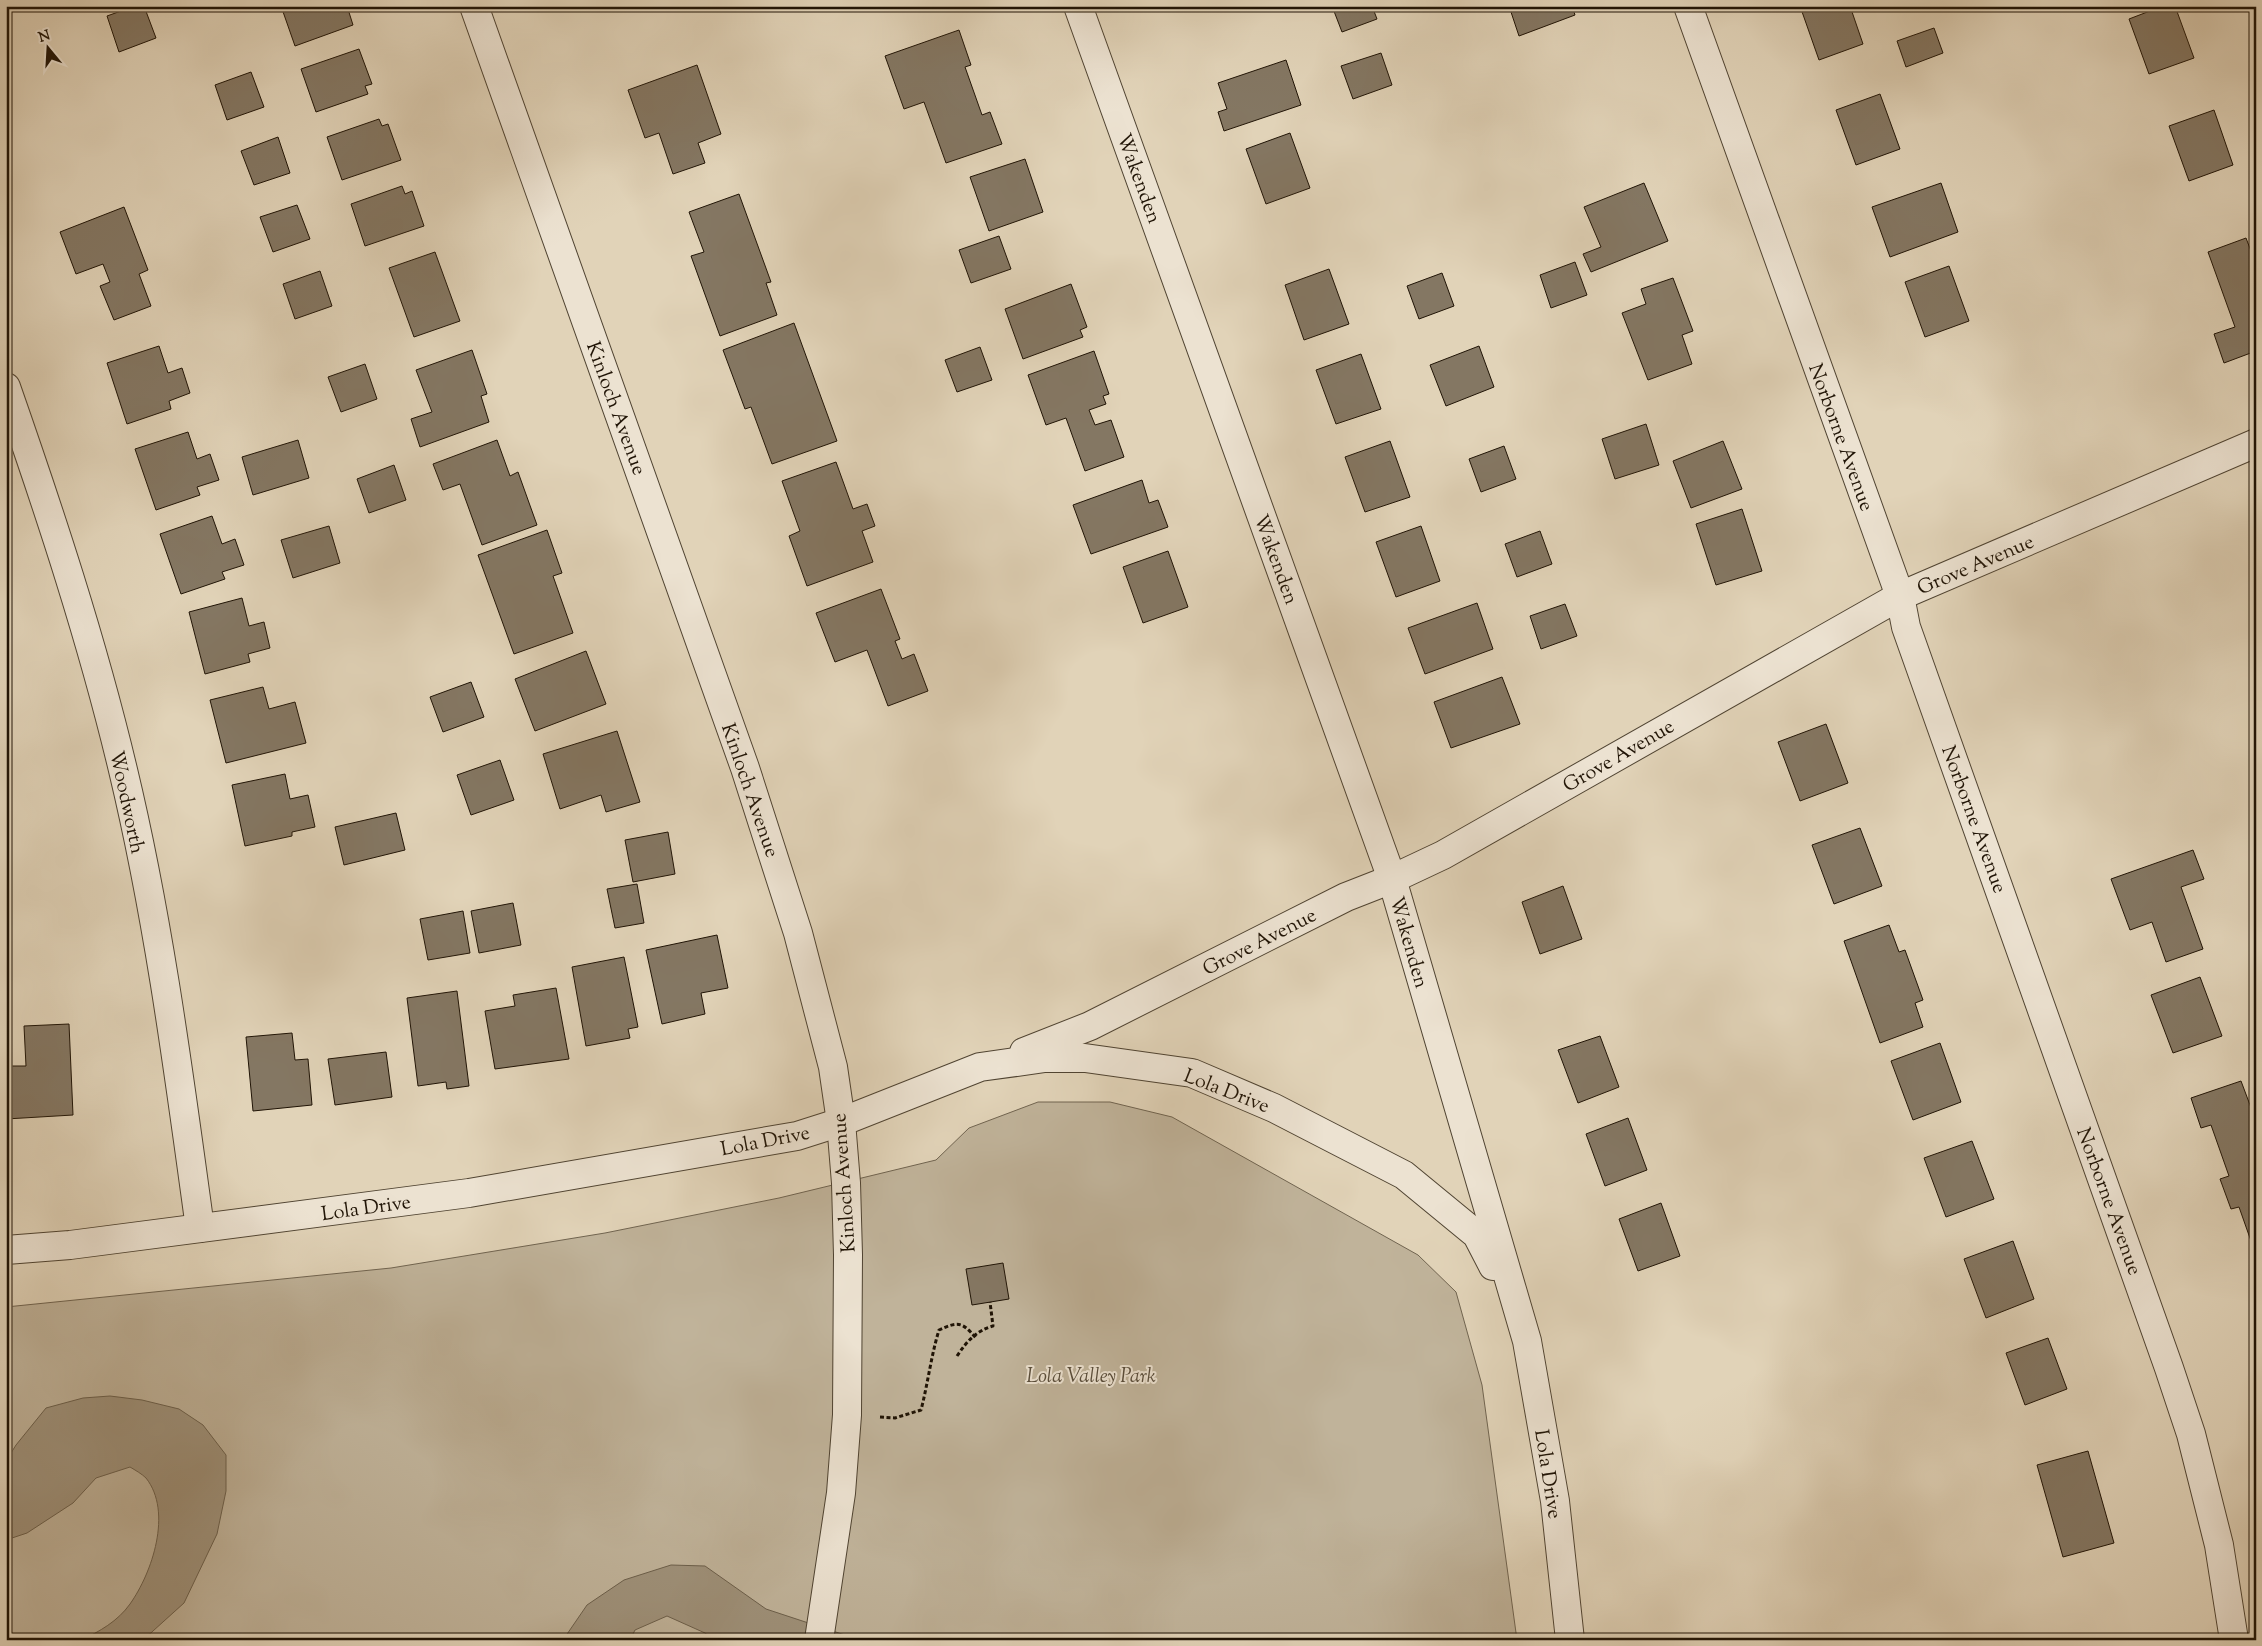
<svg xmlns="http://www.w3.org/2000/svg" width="2262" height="1646" font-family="'Sorts Mill Goudy',serif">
  <rect width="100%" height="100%" fill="#e1d3b8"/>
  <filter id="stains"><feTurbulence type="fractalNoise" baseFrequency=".004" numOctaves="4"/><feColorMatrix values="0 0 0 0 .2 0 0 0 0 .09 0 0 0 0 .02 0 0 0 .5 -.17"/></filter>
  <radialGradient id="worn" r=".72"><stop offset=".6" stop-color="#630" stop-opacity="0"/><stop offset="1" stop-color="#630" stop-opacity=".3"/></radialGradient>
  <polygon fill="#c0b39a" stroke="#706450" points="1038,1102 1110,1102 1172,1117 1418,1255 1456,1292 1482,1385 1517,1640 6,1640 6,1307 391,1268 605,1233 779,1198 936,1160 969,1128"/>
  <g fill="#9f927b" stroke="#6c604c">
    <path d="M110,1396L142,1400L179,1409L203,1425L226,1455V1491L217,1534L184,1603L143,1640H81C99,1632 118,1621 130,1604C152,1573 173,1512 146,1478C142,1474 135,1470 130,1467L96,1478L73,1503L27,1533L6,1540V1461L16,1445L46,1408L83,1398Z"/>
    <polygon points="671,1565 705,1566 766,1609 860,1640 714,1640 705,1633 667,1616 635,1630 630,1640 563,1640 587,1605 624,1580"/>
  </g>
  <g fill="#847763" stroke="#201406">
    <polygon points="135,6 144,6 156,38 119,52 107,16"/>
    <polygon points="281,6 347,6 353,25 295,46"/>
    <polygon points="1332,6 1372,6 1377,19 1342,32"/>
    <polygon points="1509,6 1572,6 1575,15 1519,36"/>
    <polygon points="1800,6 1850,6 1863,44 1819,60"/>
    <polygon points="2163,6 2175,6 2194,58 2149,74 2129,19"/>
    <polygon points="1934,28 1943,53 1906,67 1897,41"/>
    <polygon points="959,30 971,65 965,67 982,115 990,112 1002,144 946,163 924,102 904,109 885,56"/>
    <polygon points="359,49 372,84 365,86 368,94 316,112 301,69"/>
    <polygon points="1381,53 1392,85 1353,99 1341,66"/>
    <polygon points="1286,60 1301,105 1224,131 1218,112 1227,109 1218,83"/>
    <polygon points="697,65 721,134 698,143 705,163 673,174 659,133 645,138 628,90"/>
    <polygon points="251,72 264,107 227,120 215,85"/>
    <polygon points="1880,94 1900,149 1856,165 1836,110"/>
    <polygon points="2214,110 2233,165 2189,181 2169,126"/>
    <polygon points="379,119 382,126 388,124 401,160 342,180 327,137"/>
    <polygon points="1290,133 1310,188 1266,204 1246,149"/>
    <polygon points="278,137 290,173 254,185 241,151"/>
    <polygon points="1025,159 1043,212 989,231 970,177"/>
    <polygon points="1644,183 1668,241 1591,272 1583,254 1601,247 1584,207"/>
    <polygon points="1941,183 1958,232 1890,257 1872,207"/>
    <polygon points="402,186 405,194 412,191 424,226 365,246 351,204"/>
    <polygon points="739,194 771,282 766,283 777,315 720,336 691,256 704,252 689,212"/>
    <polygon points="297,205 310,239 273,252 260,217"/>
    <polygon points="124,207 148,270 139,274 151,306 114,320 100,286 110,282 103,264 76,274 60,232"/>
    <polygon points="999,236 1011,269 971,283 959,250"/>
    <polygon points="2246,238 2256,264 2256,351 2224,363 2214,334 2235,327 2208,252"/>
    <polygon points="435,252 460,321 414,337 389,268"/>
    <polygon points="1575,262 1587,295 1551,308 1540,275"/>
    <polygon points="1949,266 1969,321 1925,337 1905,282"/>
    <polygon points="1329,269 1349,324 1304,340 1285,285"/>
    <polygon points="320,271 332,306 295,319 283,284"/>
    <polygon points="1442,273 1454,306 1419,319 1407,286"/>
    <polygon points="1673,278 1693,331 1682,335 1692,364 1648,380 1622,313 1646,304 1641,289"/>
    <polygon points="1071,284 1087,327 1080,330 1083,337 1023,359 1005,309"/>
    <polygon points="794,323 837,441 772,464 751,407 745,409 723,350"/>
    <polygon points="159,346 168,373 182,368 190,393 169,401 171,409 127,424 107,363"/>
    <polygon points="1479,346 1494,387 1446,406 1430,365"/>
    <polygon points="980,347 992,380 957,392 945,360"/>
    <polygon points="472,350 487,394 481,396 489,422 420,447 411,419 432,412 416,370"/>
    <polygon points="1094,351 1109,394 1103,396 1106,404 1089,410 1095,425 1111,420 1124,457 1085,471 1066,418 1046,425 1028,375"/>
    <polygon points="1361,354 1381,409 1336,424 1316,370"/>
    <polygon points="365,364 377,399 341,412 328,377"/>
    <polygon points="1646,424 1659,465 1615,479 1602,439"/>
    <polygon points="188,432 197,459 210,454 219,480 197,487 200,495 156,510 135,449"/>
    <polygon points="298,440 309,478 253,495 242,457"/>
    <polygon points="497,440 510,476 518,472 537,525 482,545 460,484 443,490 433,464"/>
    <polygon points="1390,441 1410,497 1365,512 1345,457"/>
    <polygon points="1723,441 1742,489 1691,508 1673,461"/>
    <polygon points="1504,446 1516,479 1481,492 1469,459"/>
    <polygon points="836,462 853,509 867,504 875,526 862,531 873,562 807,586 789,536 800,531 782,481"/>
    <polygon points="394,465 406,500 369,513 357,479"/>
    <polygon points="1142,480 1149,503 1158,500 1168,527 1091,554 1073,505"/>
    <polygon points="1742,509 1762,571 1716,585 1696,524"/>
    <polygon points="212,516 222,544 235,539 244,565 222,572 225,579 181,594 160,534"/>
    <polygon points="329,526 340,563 293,578 281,540"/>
    <polygon points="1421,526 1440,581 1396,597 1376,542"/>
    <polygon points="547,530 562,573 553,576 573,633 514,654 478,555"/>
    <polygon points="1540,531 1552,564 1517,577 1505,544"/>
    <polygon points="1168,551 1188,607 1143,623 1123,567"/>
    <polygon points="881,589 900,639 895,641 902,659 914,654 928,691 888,706 867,650 835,662 816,613"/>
    <polygon points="242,598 249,626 264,622 270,648 248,654 250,662 205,674 189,612"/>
    <polygon points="1477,603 1493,649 1425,674 1408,628"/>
    <polygon points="1565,604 1577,636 1541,649 1530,616"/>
    <polygon points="586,651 606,704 535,731 515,679"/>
    <polygon points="1502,677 1520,724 1451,748 1434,702"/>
    <polygon points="471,682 484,717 443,732 430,697"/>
    <polygon points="263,687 269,709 295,702 306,743 226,763 210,700"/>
    <polygon points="1826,724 1848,783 1800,801 1778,742"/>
    <polygon points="617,731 640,802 606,812 601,795 560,809 543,754"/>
    <polygon points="500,760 514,800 471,815 457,775"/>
    <polygon points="285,774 290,799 308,795 315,827 292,832 292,836 245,846 232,785"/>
    <polygon points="396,813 405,850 344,865 335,827"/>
    <polygon points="1860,828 1882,886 1834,904 1812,845"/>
    <polygon points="668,832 675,874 633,882 625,840"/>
    <polygon points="2193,850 2204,879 2181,887 2203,949 2166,962 2152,922 2130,930 2111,879"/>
    <polygon points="637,884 644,923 615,928 607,889"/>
    <polygon points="1563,886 1582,939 1540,954 1522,902"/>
    <polygon points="513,903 521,945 479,953 471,911"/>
    <polygon points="463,911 470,953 428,960 420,919"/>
    <polygon points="1889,925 1899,952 1905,950 1923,1000 1915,1003 1923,1027 1880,1043 1844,941"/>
    <polygon points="717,935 728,988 701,993 705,1014 662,1024 646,950"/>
    <polygon points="624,957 638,1027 628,1029 630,1038 586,1046 572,967"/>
    <polygon points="2200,977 2222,1036 2173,1053 2151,995"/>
    <polygon points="556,988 569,1059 495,1069 485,1011 515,1006 513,995"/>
    <polygon points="457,991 469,1086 447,1089 446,1082 418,1086 407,998"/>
    <polygon points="69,1024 73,1115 6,1119 6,1066 26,1066 24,1026"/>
    <polygon points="292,1033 295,1060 308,1059 312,1105 253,1111 246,1037"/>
    <polygon points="1600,1036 1619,1087 1578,1103 1558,1050"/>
    <polygon points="1940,1043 1961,1102 1913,1120 1891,1061"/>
    <polygon points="386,1052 392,1097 335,1105 328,1059"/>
    <polygon points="2241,1081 2256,1121 2256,1239 2251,1241 2239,1207 2231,1209 2220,1179 2229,1176 2211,1125 2201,1128 2191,1098"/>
    <polygon points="1628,1118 1647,1170 1605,1186 1586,1134"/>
    <polygon points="1972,1141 1994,1199 1946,1217 1924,1158"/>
    <polygon points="1661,1203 1680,1256 1638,1271 1619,1219"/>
    <polygon points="2013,1241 2034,1299 1986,1318 1964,1259"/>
    <polygon points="1003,1263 1009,1299 972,1305 966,1269"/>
    <polygon points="2048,1338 2067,1389 2025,1405 2006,1353"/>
    <polygon points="2088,1451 2114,1543 2063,1557 2037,1465"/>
  </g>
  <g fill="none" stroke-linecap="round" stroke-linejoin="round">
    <g stroke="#504432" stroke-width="30">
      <g id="street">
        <polyline points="474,6 745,768 798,933 833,1067 841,1122 846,1183 848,1255 847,1415 841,1493 819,1640"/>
        <polyline points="1078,6 1392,879 1527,1341 1555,1501 1570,1640"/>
        <polyline points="1688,6 1900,596 1906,627 2169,1368 2191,1434 2219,1545 2234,1640"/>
        <path d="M6,387C50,513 92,640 123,770C159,920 179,1075 200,1228"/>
        <polyline points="1024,1052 1090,1026 1346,897 1392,879 1443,855 1900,596 2256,443"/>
        <polyline points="6,1250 70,1245 469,1193 797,1136 841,1122 980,1067 1045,1058 1085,1058 1192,1073 1274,1108 1404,1175 1477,1235 1493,1266"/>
      </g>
    </g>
    <g stroke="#201406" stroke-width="3" stroke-dasharray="4 2.5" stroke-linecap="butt">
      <path d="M957,1356C967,1341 976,1331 993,1326L990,1302"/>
      <path d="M880,1417L895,1418L921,1410C928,1383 931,1356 939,1330C959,1321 962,1322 976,1338"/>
    </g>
    <use href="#street" stroke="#ece2d1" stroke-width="28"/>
  </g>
  <g text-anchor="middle" stroke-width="4" stroke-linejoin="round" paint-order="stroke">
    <g font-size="20" fill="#201406" stroke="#ece2d1">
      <text transform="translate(1140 178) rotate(70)" y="7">Wakenden</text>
      <text transform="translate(617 408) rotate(70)" y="7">Kinloch Avenue</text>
      <text transform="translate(1842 437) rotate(70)" y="7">Norborne Avenue</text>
      <text transform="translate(1277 559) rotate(70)" y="7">Wakenden</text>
      <text transform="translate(1975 564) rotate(-23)" y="7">Grove Avenue</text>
      <text transform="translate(1618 755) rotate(-30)" y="7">Grove Avenue</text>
      <text transform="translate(751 790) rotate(71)" y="7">Kinloch Avenue</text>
      <text transform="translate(128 802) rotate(78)" y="7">Woodworth</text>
      <text transform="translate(1975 819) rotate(70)" y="7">Norborne Avenue</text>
      <text transform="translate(1259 941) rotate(-27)" y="7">Grove Avenue</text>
      <text transform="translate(1410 942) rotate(74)" y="7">Wakenden</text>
      <text transform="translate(1227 1090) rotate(21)" y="7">Lola Drive</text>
      <text transform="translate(765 1140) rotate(-11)" y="7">Lola Drive</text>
      <text transform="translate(843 1183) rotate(-94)" y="7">Kinloch Avenue</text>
      <text transform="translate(2110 1201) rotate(70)" y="7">Norborne Avenue</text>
      <text transform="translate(366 1207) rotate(-8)" y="7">Lola Drive</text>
      <text transform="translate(1549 1474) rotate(81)" y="7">Lola Drive</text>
    </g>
    <g font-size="20" font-style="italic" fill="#584c3a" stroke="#ece2d1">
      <text x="1091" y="1382">Lola Valley Park</text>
    </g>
  </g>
  <rect width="2262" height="1646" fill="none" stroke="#e1d3b8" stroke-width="25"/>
  <rect x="8" y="8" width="2247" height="1631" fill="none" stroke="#201406" stroke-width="2.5"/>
  <rect x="12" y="12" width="2237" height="1621" fill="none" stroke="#201406"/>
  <g transform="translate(48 48) rotate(342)" stroke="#ece2d1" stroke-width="4" paint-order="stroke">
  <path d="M0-4L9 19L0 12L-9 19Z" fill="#201406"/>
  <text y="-8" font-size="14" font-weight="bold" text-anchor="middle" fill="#201406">N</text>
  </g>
  <rect width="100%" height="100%" filter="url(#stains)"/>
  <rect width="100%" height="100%" fill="url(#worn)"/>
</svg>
